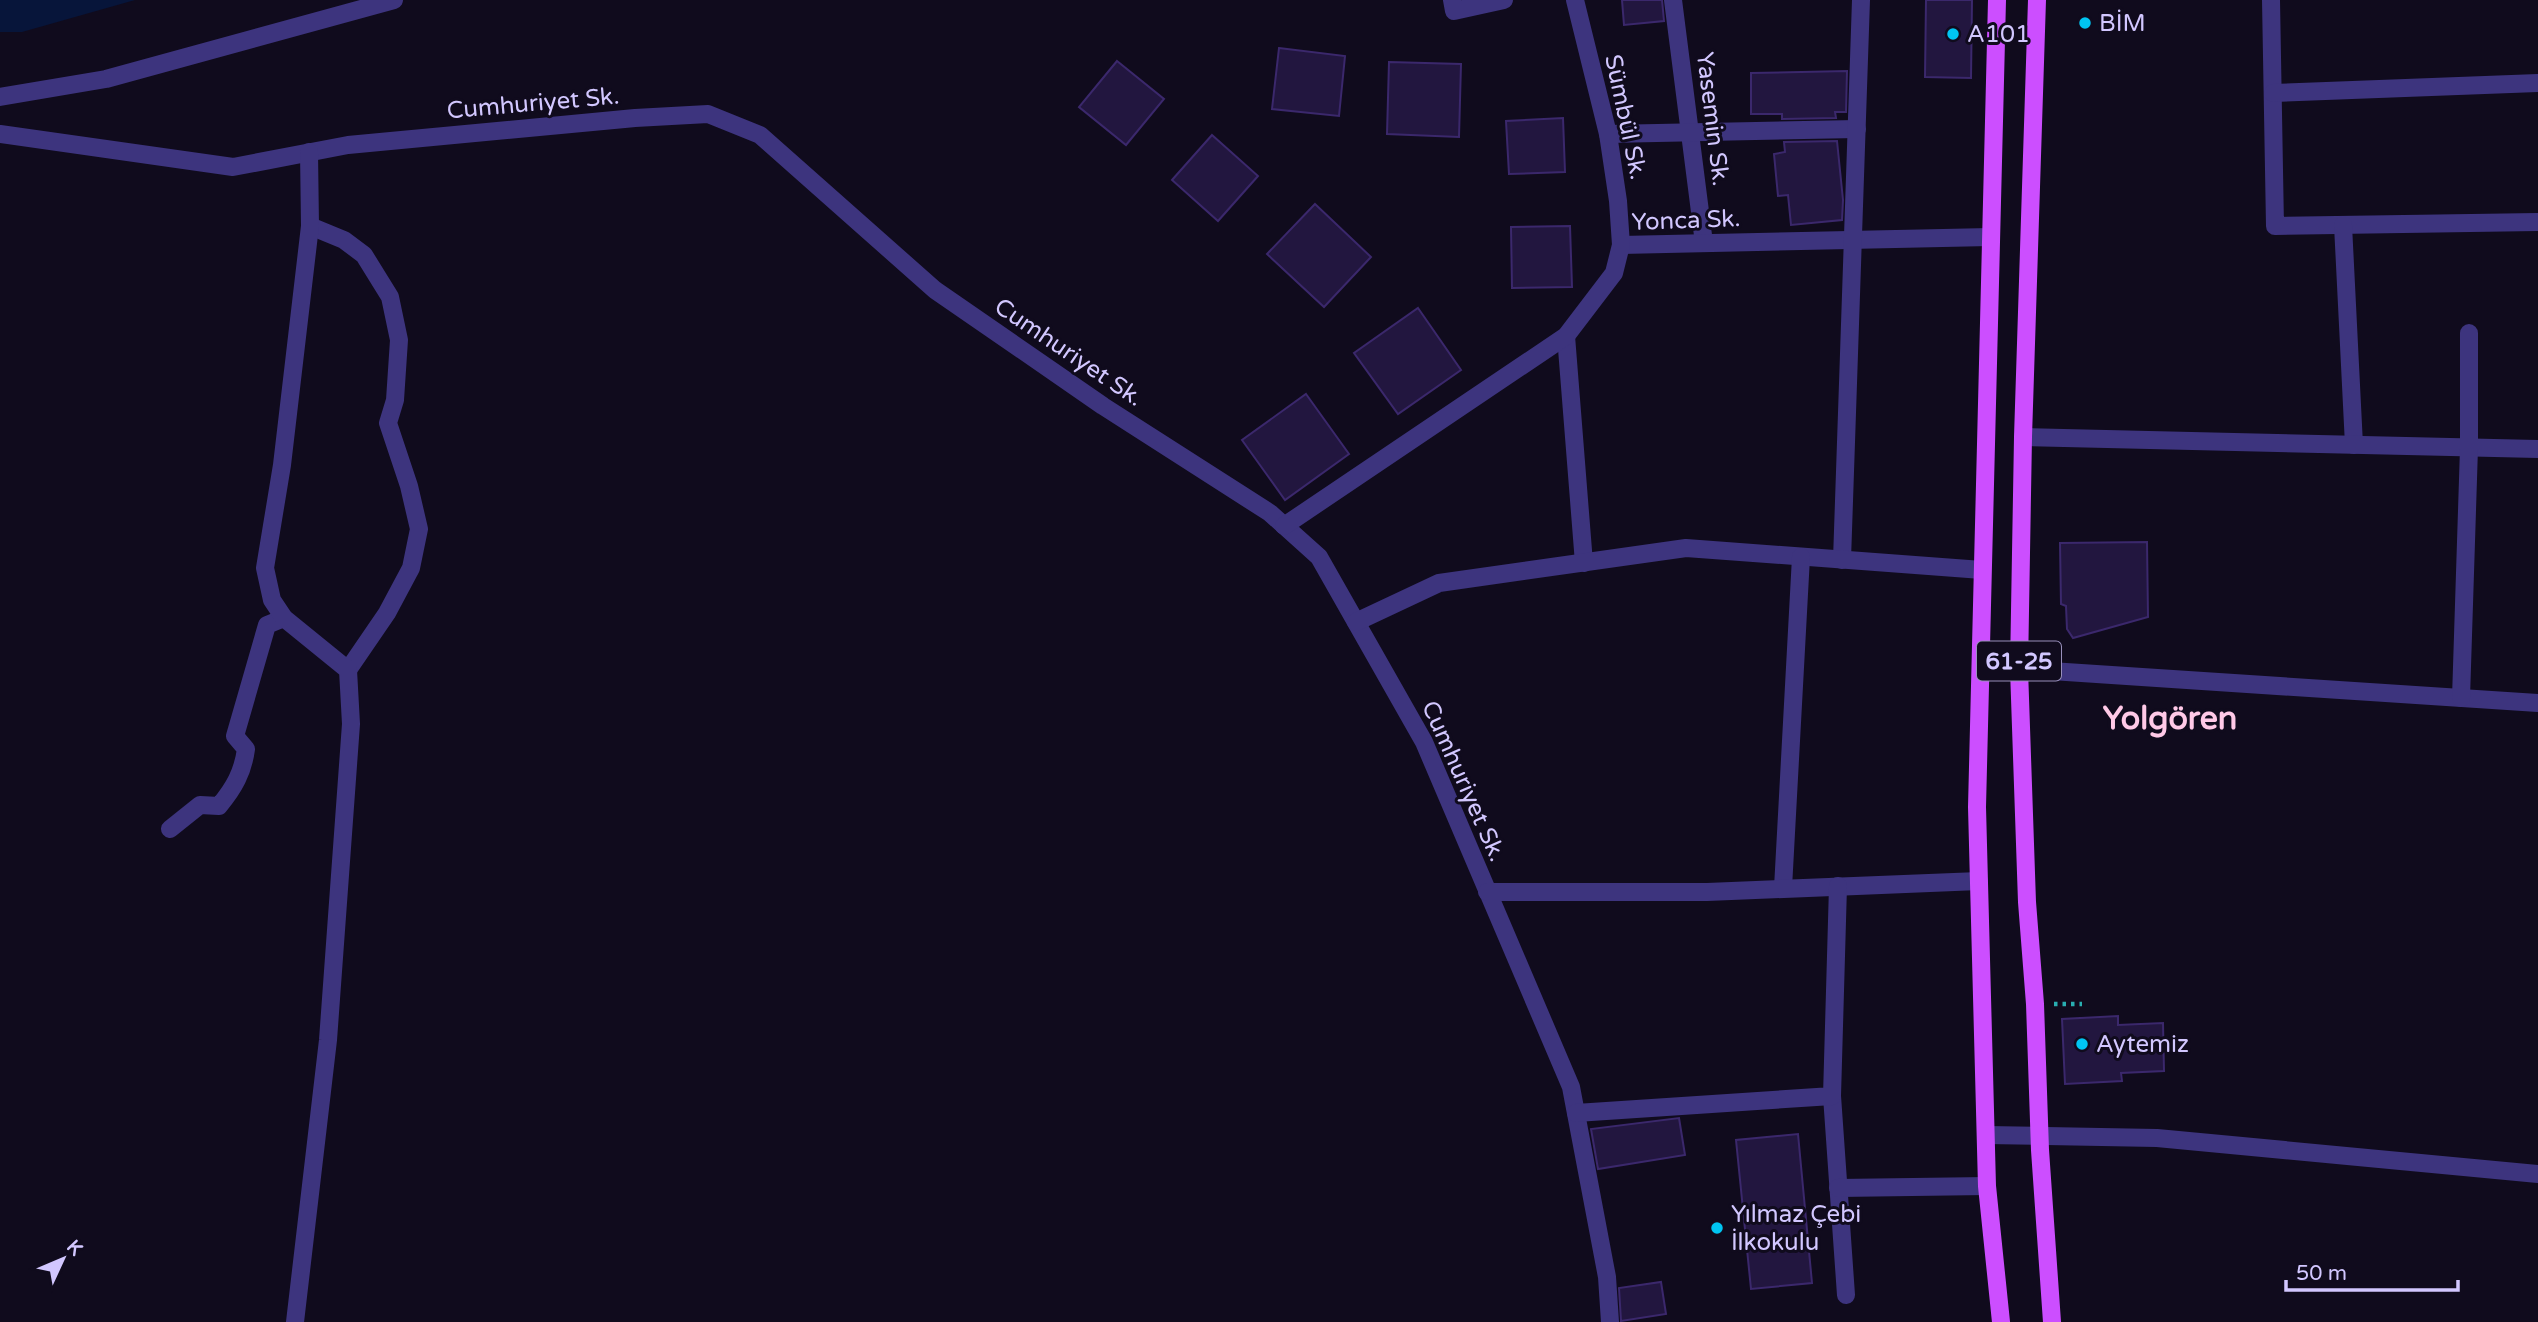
<svg xmlns="http://www.w3.org/2000/svg" width="2538" height="1322" font-family="'Varela Round',sans-serif">
  <rect width="100%" height="100%" fill="#100b1d"/>
  <polygon fill="#07153a" points="0,0 135,0 22,32 0,32"/>
  <g fill="#22163f" stroke="#3b286c" stroke-width="2">
    <polygon points="1622,0 1662,0 1664,21 1624,25"/>
    <polygon points="1926,0 1972,0 1971,78 1925,77"/>
    <polygon points="1279,48 1345,56 1339,116 1272,109"/>
    <polygon points="1117,61 1164,99 1126,145 1079,107"/>
    <polygon points="1389,62 1461,64 1459,137 1387,134"/>
    <polygon points="1847,71 1846,112 1835,112 1836,118 1782,119 1782,114 1751,114 1751,73"/>
    <polygon points="1563,118 1565,172 1509,174 1506,121"/>
    <polygon points="1212,135 1258,176 1218,221 1172,180"/>
    <polygon points="1837,141 1843,200 1842,220 1791,225 1788,195 1778,196 1774,154 1785,152 1784,142"/>
    <polygon points="1315,204 1371,257 1324,307 1267,254"/>
    <polygon points="1570,226 1572,287 1512,288 1511,227"/>
    <polygon points="1418,308 1461,370 1398,414 1354,353"/>
    <polygon points="1306,394 1349,454 1285,500 1242,440"/>
    <polygon points="2147,542 2148,617 2073,638 2067,629 2066,606 2061,604 2060,543"/>
    <polygon points="2118,1016 2118,1025 2163,1023 2164,1071 2121,1073 2122,1081 2065,1084 2062,1019"/>
    <polygon points="1679,1118 1685,1155 1598,1169 1591,1129"/>
    <polygon points="1798,1134 1812,1283 1751,1289 1736,1140"/>
    <polygon points="1661,1282 1666,1314 1621,1321 1619,1288"/>
  </g>
  <g fill="none" stroke-linecap="round" stroke-linejoin="round">
    <polyline stroke="#29aeb1" stroke-width="4.5" stroke-dasharray="3.5 5" stroke-linecap="butt" points="2054,1004 2082,1004"/>
    <g stroke="#3d347e" stroke-width="18">
      <polyline points="1452,0 1454,11 1504,0"/>
      <polyline points="1673,0 1704,243"/>
      <polyline points="2271,0 2275,226 2538,222"/>
      <polyline points="2273,93 2538,83"/>
      <polyline points="0,97 106,79 394,0"/>
      <polyline points="0,134 233,167 348,145 635,118 708,114 760,135 935,290 1103,406 1270,513 1319,557 1424,742 1571,1087 1607,1277 1610,1322"/>
      <polyline points="1608,134 1857,129"/>
      <polyline points="2343,225 2354,445"/>
      <polyline points="310,226 344,240 364,255 390,297 399,340 395,400 388,423 409,486 419,529 411,568 387,613 348,670"/>
      <polyline points="1621,245 1990,237"/>
      <polyline points="1566,336 1584,563"/>
      <polyline points="2023,437 2538,449"/>
      <polyline points="1284,526 1566,336 1614,273 1621,245 1618,201 1608,134 1575,0"/>
      <polyline points="1842,560 1861,0"/>
      <polyline points="1356,622 1439,583 1686,548 1982,570"/>
      <polyline points="2019,669 2538,703"/>
      <polyline points="2461,698 2469,448 2469,333"/>
      <path d="M170,829L200,805L219,806C234,788 243,772 246,749L235,736L267,625L284,618"/>
      <polyline points="1783,888 1801,557"/>
      <polyline points="1487,892 1707,892 1979,881"/>
      <polyline points="1832,1096 1846,1295"/>
      <polyline points="1576,1113 1832,1096 1838,886"/>
      <polyline points="1986,1135 2157,1138 2538,1174"/>
      <polyline points="1838,1188 1987,1186"/>
      <polyline points="295,1322 328,1040 351,724 348,670 284,618 272,600 265,568 282,465 310,226 309,152"/>
    </g>
    <g stroke="#cc4eff" stroke-width="18">
      <polyline points="1997,0 1977,807 1987,1186 2001,1322"/>
      <polyline points="2037,0 2023,437 2019,669 2027,902 2035,1004 2040,1150 2052,1322"/>
    </g>
  </g>
  <g fill="#00c5f2" stroke="#100b1d" stroke-width="2.5">
    <circle cx="2085" cy="23" r="7"/>
    <circle cx="1953" cy="34" r="7"/>
    <circle cx="2082" cy="1044" r="7"/>
    <circle cx="1717" cy="1228" r="7"/>
  </g>
  <g text-anchor="middle" stroke-width="6" stroke-linejoin="round" paint-order="stroke">
    <rect fill="#100b1d" stroke="#988fbb" stroke-width="2" x="1977" y="641.5" width="84" height="39" rx="5"/>
    <g font-size="23" font-weight="bold" fill="#d2c7ff">
      <text x="2019" y="669">61-25</text>
    </g>
    <g font-size="24" fill="#d2c7ff" stroke="#100b1d" text-anchor="start">
      <text x="2099" y="31">BİM</text>
      <text x="1967" y="42">A101</text>
      <text x="2096" y="1052">Aytemiz</text>
      <text x="1731" y="1222">Yılmaz Çebi<tspan x="1731" dy="28">İlkokulu</tspan></text>
    </g>
    <g font-size="24" fill="#d2c7ff" stroke="#100b1d">
      <text transform="translate(533 103) rotate(-5)" y="8">Cumhuriyet Sk.</text>
      <text transform="translate(1626 117) rotate(78)" y="8">Sümbül Sk.</text>
      <text transform="translate(1713 119) rotate(83)" y="8">Yasemin Sk.</text>
      <text transform="translate(1686 220) rotate(-2)" y="8">Yonca Sk.</text>
      <text transform="translate(1069 352) rotate(34)" y="8">Cumhuriyet Sk.</text>
      <text transform="translate(1464 781) rotate(66)" y="8">Cumhuriyet Sk.</text>
    </g>
    <g font-size="32" font-weight="bold" fill="#ffc9e7" stroke="#100b1d">
      <text x="2170" y="729">Yolgören</text>
    </g>
  </g>
  <g transform="translate(63 1259) rotate(46)" stroke="#100b1d" stroke-width="5" paint-order="stroke">
  <path d="M0-5L12 26L0 18L-12 26Z" fill="#d2c7ff"/>
  <text y="-10" font-size="19" font-weight="bold" text-anchor="middle" fill="#d2c7ff">K</text>
  </g>
  <path d="M2286 1280v10h172v-10" fill="none" stroke="#d2c7ff" stroke-width="3.5"/>
  <text x="2296" y="1280" font-size="21" fill="#d2c7ff" stroke="#100b1d" stroke-width="5" paint-order="stroke">50 m</text>
</svg>
